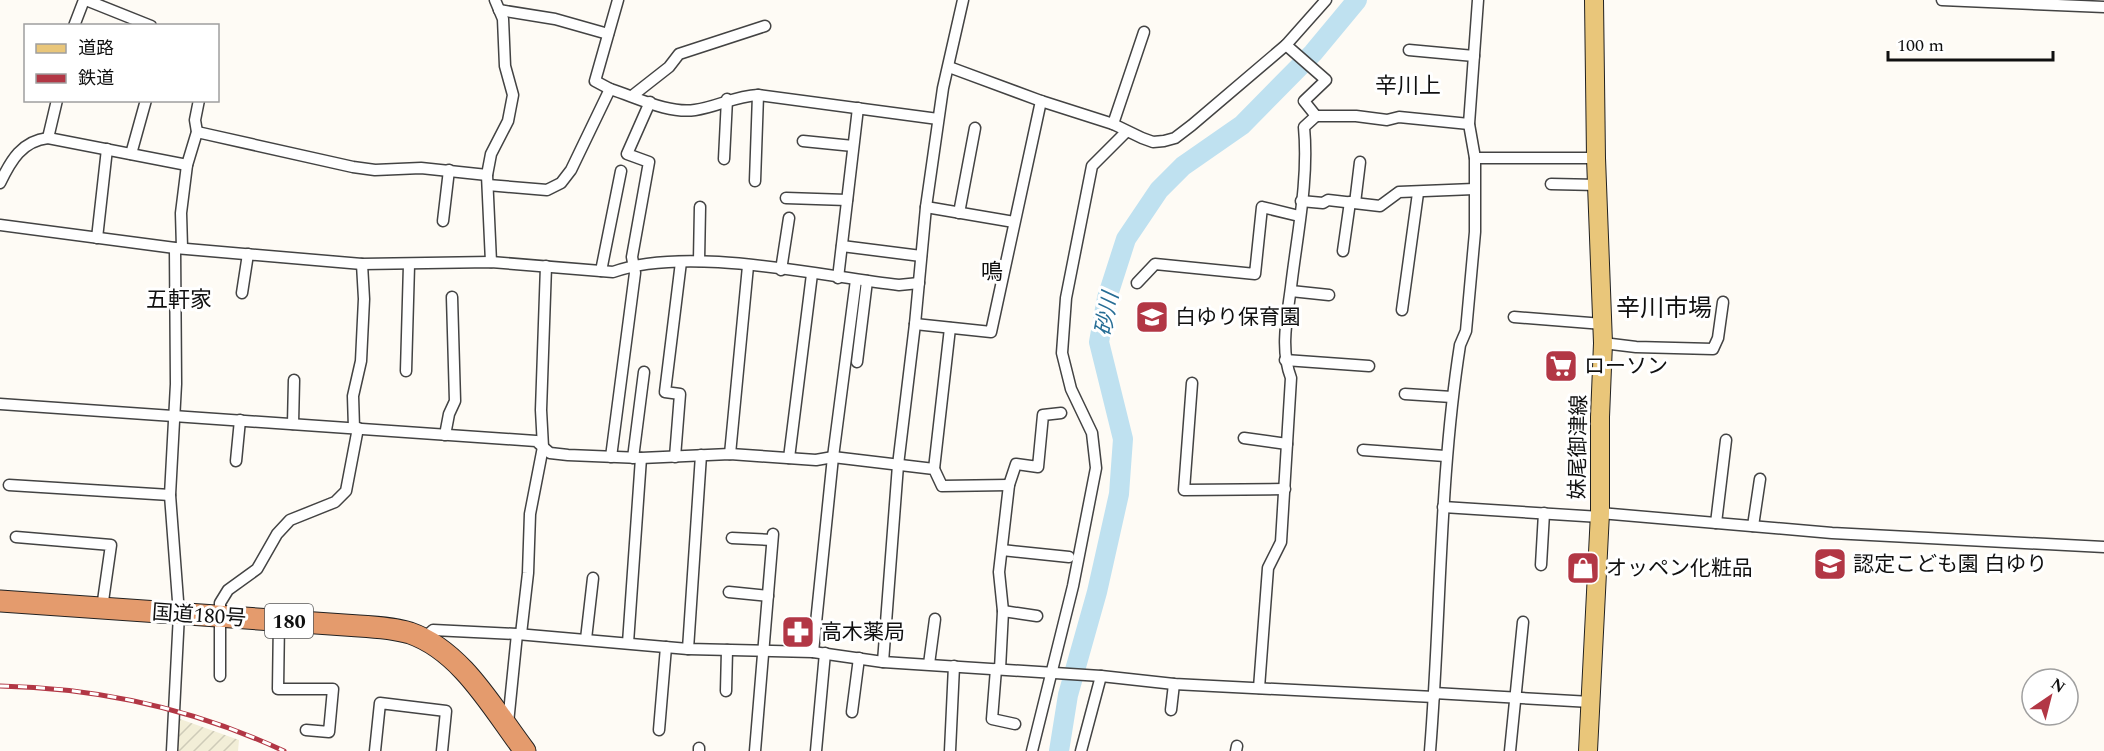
<svg xmlns="http://www.w3.org/2000/svg" width="2104" height="751" font-family="Spectral,'Noto Sans JP',serif">
  <defs>
    <pattern id="farmland-furrows" width="10" height="10" patternUnits="userSpaceOnUse" patternTransform="scale(1.5)"><rect width="10" height="10" fill="#f2eed7"/><path d="M-1 1l2-2M0 10L10 0M9 11l2-2" fill="none" stroke="#cecbb8"/></pattern>
  </defs>
  <rect width="100%" height="100%" fill="#fefbf5"/>
  <polygon fill="url(#farmland-furrows)" points="180,719 239,740 238,751 178,751"/>
  <g fill="none" stroke-linecap="round" stroke-linejoin="round">
    <polyline stroke="#bfe1f0" stroke-width="20" points="1059,751 1068,695 1097,592 1119,494 1123,439 1099,342 1107,298 1126,239 1159,190 1183,166 1242,125 1313,53 1357,0"/>
    <g stroke="#434343" stroke-width="13">
      <g id="street">
        <polyline points="86,0 151,26"/>
        <polyline points="1942,0 2104,7"/>
        <polyline points="499,10 555,19 608,34"/>
        <polyline points="74,26 84,0"/>
        <polyline points="1409,50 1474,56"/>
        <polyline points="949,67 1041,101 1113,124 1142,138 1153,142 1164,141 1175,138 1192,125 1286,45 1326,0"/>
        <polyline points="610,89 595,81 618,0"/>
        <polyline points="632,96 669,67 679,54 765,26"/>
        <polyline points="1316,116 1356,116 1387,120 1399,117 1469,124"/>
        <polyline points="1113,124 1144,32"/>
        <polyline points="197,132 353,167 375,170 421,168 487,175"/>
        <polyline points="48,138 57,100"/>
        <polyline points="803,141 853,146"/>
        <polyline points="131,154 146,100"/>
        <polyline points="1475,158 1596,158"/>
        <polyline points="724,159 727,99"/>
        <polyline points="755,181 758,95"/>
        <path d="M0,183C11,160 22,141 48,138L187,165"/>
        <polyline points="1551,184 1598,185"/>
        <path d="M488,185L547,190L561,183L571,170L610,89C636,97 668,114 695,110C717,107 735,96 758,95L938,119"/>
        <polyline points="786,198 847,200"/>
        <polyline points="1301,201 1323,203 1328,200 1380,206 1399,192 1474,189"/>
        <polyline points="1355,203 1360,162"/>
        <polyline points="926,207 1014,222"/>
        <polyline points="959,213 975,128"/>
        <polyline points="443,221 449,170"/>
        <path d="M0,225L175,248L362,264L491,262L613,272C688,245 818,276 899,285L919,283"/>
        <polyline points="97,238 107,149"/>
        <polyline points="842,246 921,256"/>
        <polyline points="182,248 181,213 187,165 197,132 195,120 199,100"/>
        <polyline points="1343,251 1350,202"/>
        <polyline points="699,261 700,207"/>
        <polyline points="491,262 487,175 491,154 508,121 513,95 505,66 503,19 495,0"/>
        <polyline points="781,270 789,218"/>
        <polyline points="601,271 621,171"/>
        <polyline points="838,278 858,108"/>
        <polyline points="1137,283 1155,264 1255,274 1262,207 1299,216"/>
        <polyline points="1291,291 1329,295"/>
        <polyline points="242,293 248,254"/>
        <polyline points="1402,310 1418,193"/>
        <polyline points="1514,317 1603,324"/>
        <polyline points="915,324 991,332 1041,101"/>
        <polyline points="1603,343 1636,347 1713,349 1718,338 1723,302"/>
        <polyline points="1285,360 1369,366"/>
        <polyline points="857,362 867,281"/>
        <polyline points="406,371 409,265"/>
        <polyline points="1192,383 1184,490 1285,489"/>
        <polyline points="1405,394 1452,397"/>
        <polyline points="0,404 536,441 550,453 568,455 641,458 730,454 816,460 833,457 934,469 942,486 1009,485"/>
        <polyline points="293,424 294,380"/>
        <polyline points="354,428 353,396 361,361 364,299 362,264"/>
        <polyline points="445,435 449,414 455,401 452,297"/>
        <polyline points="1244,438 1287,444"/>
        <polyline points="1363,450 1445,456"/>
        <polyline points="730,454 748,266"/>
        <polyline points="611,457 635,273 632,257 649,162 627,154 650,102"/>
        <polyline points="675,457 680,394 665,392 681,262"/>
        <polyline points="633,458 644,372"/>
        <polyline points="789,458 812,274"/>
        <polyline points="236,461 240,420"/>
        <polyline points="934,469 950,328"/>
        <polyline points="9,485 170,495"/>
        <polyline points="1443,507 1600,517"/>
        <polyline points="1600,513 1832,533 2104,547"/>
        <polyline points="1716,523 1726,440"/>
        <polyline points="1753,526 1760,479"/>
        <polyline points="16,537 111,545 102,608"/>
        <polyline points="732,538 772,540"/>
        <polyline points="1002,550 1069,557"/>
        <polyline points="1541,565 1544,513"/>
        <polyline points="729,592 768,596"/>
        <polyline points="1003,611 1037,616"/>
        <polyline points="279,620 278,689 333,689 329,732 306,730"/>
        <polyline points="521,634 528,573 530,514 543,447 541,410 546,266"/>
        <polyline points="423,639 433,630 517,634 688,649 813,652 883,662 1101,676 1174,684 1434,697"/>
        <polyline points="586,639 593,578"/>
        <polyline points="628,643 641,458"/>
        <polyline points="688,649 701,455"/>
        <polyline points="813,652 833,457 856,280"/>
        <polyline points="883,662 898,465 915,324 926,207 943,88 963,0"/>
        <polyline points="929,664 935,619"/>
        <polyline points="996,669 992,719 1015,724"/>
        <polyline points="1000,669 1003,611 999,572 1009,485 1016,464 1038,467 1043,415 1061,413"/>
        <polyline points="220,676 220,603 228,590 257,569 277,534 290,520 335,502 346,491 358,428"/>
        <path d="M1259,688L1268,568L1281,542L1291,378C1280,349 1287,318 1291,287C1297,235 1309,180 1304,127L1316,116L1304,101L1326,80L1286,45"/>
        <polyline points="726,691 727,650"/>
        <polyline points="1434,693 1591,702"/>
        <polyline points="1171,710 1174,684"/>
        <polyline points="852,712 859,658"/>
        <polyline points="508,723 517,634"/>
        <polyline points="659,730 666,647"/>
        <polyline points="172,751 179,614 170,495 176,384 175,248"/>
        <polyline points="375,751 380,703 446,711 442,751"/>
        <polyline points="699,751 699,748"/>
        <polyline points="755,751 773,534"/>
        <polyline points="816,751 825,653"/>
        <polyline points="950,751 954,666"/>
        <polyline points="1032,751 1073,586 1096,468 1092,433 1071,389 1062,353 1066,298 1092,166 1126,132"/>
        <polyline points="1081,751 1101,676"/>
        <polyline points="1236,751 1237,746"/>
        <path d="M1430,751C1441,616 1439,479 1460,345L1466,331L1475,232V158L1469,124L1478,0"/>
        <polyline points="1510,751 1523,622"/>
      </g>
    </g>
    <g stroke="#212121" stroke-width="20">
      <polyline id="primary" points="1588,751 1600,513 1600,417 1603,343 1596,158 1594,0"/>
    </g>
    <g stroke="#212121" stroke-width="23">
      <path id="highway" d="M0,601L359,626C376,627 393,628 410,633C462,651 493,709 525,751"/>
    </g>
    <use href="#street" stroke="#fff" stroke-width="10"/>
    <use href="#primary" stroke="#e9c67a" stroke-width="18"/>
    <use href="#highway" stroke="#e49b6d" stroke-width="21"/>
    <g stroke="#b23745" stroke-width="5">
      <path id="rail" d="M0,686C100,688 194,709 284,751"/>
    </g>
    <use href="#rail" stroke="#fff" stroke-width="3" stroke-dasharray="9" stroke-linecap="butt"/>
  </g>
  <defs>
    <g id="school-square" transform="scale(1.725)"><rect x="-9" y="-9" width="18" height="18" rx="4" fill="#b23745" stroke="#fff"/><path d="M0-5L7-2L0 1L-7-2ZM-4 1L0 2.5L4 1V4Q0 6-4 4Z" fill="#fff"/></g>
    <g id="supermarket-square" transform="scale(1.725)"><rect x="-9" y="-9" width="18" height="18" rx="4" fill="#b23745" stroke="#fff"/><path d="M-6-5.5h2.5l.6 2H6L4.5 2H-2.5L-4.4-4H-6ZM-1.5 3.2a1.3 1.3 0 1 0 .1 0ZM3 3.2a1.3 1.3 0 1 0 .1 0Z" fill="#fff"/></g>
    <g id="shop-square" transform="scale(1.725)"><rect x="-9" y="-9" width="18" height="18" rx="4" fill="#b23745" stroke="#fff"/><path d="M-5-2.5h2.3a2.7 3.5 0 0 1 5.4 0H5L5.5 6h-11ZM-1.5-2.5h3a1.5 2.3 0 0 0-3 0Z" fill="#fff"/></g>
    <g id="pharmacy-square" transform="scale(1.725)"><rect x="-9" y="-9" width="18" height="18" rx="4" fill="#b23745" stroke="#fff"/><path d="M-2-6h4v4h4v4h-4v4h-4v-4h-4v-4h4Z" fill="#fff"/></g>
  </defs>
  <g fill-rule="evenodd">
    <use href="#school-square" x="1152" y="317"/>
    <use href="#supermarket-square" x="1561" y="366"/>
    <use href="#school-square" x="1830" y="564"/>
    <use href="#shop-square" x="1583" y="568"/>
    <use href="#pharmacy-square" x="798" y="632"/>
  </g>
  <g text-anchor="middle" stroke-width="6" stroke-linejoin="round" paint-order="stroke">
    <rect fill="#fff" stroke="#585858" stroke-width="1.5" x="265" y="604" width="48" height="34" rx="4.5"/>
    <g font-size="20" font-weight="bold" fill="#101010">
      <text x="289" y="628">180</text>
    </g>
    <g font-size="21" fill="#101010" stroke="#fff" text-anchor="start">
      <text x="1175" y="324">白ゆり保育園</text>
      <text x="1584" y="373">ローソン</text>
      <text x="1853" y="571">認定こども園 白ゆり</text>
      <text x="1606" y="575">オッペン化粧品</text>
      <text x="821" y="639">高木薬局</text>
    </g>
    <g font-size="21" fill="#101010" stroke="#fff">
      <text transform="translate(1578 447) rotate(-89)" y="7">妹尾御津線</text>
      <text transform="translate(199 615) rotate(4)" y="7">国道180号</text>
    </g>
    <g font-size="22" fill="#101010" stroke="#fff">
      <text x="1408" y="93">辛川上</text>
      <text x="992" y="279">鳴</text>
      <text x="179" y="307">五軒家</text>
    </g>
    <g font-size="22" font-style="italic" fill="#266d95" stroke="#fff">
      <text transform="translate(1106 314) rotate(-79)" y="8">砂川</text>
    </g>
    <g font-size="24" fill="#101010" stroke="#fff">
      <text x="1664" y="316">辛川市場</text>
    </g>
  </g>
  <rect x="24" y="24" width="195" height="78" fill="#ffffff" stroke="#9f9f9f" stroke-width="1.5"/>
  <rect x="36" y="44" width="30" height="9" fill="#e9c67a" stroke="#9f9f9f" stroke-width="1.5"/>
  <text x="78" y="54" font-size="18" fill="#101010">道路</text>
  <rect x="36" y="74" width="30" height="9" fill="#b23745" stroke="#9f9f9f" stroke-width="1.5"/>
  <text x="78" y="84" font-size="18" fill="#101010">鉄道</text>
  <g transform="translate(2050 697) rotate(35)"><circle r="28" fill="#ffffff" stroke="#9f9f9f" stroke-width="1.5"/>
  <path d="M0-4.5L10 22L0 15L-10 22Z" fill="#b23745"/>
  <text y="-9" font-size="16" font-weight="bold" text-anchor="middle" fill="#101010">N</text>
  </g>
  <path d="M1888 51v9h165v-9" fill="none" stroke="#101010" stroke-width="3"/>
  <text x="1897" y="51" font-size="18" fill="#101010" stroke="#ffffff" stroke-width="4.5" paint-order="stroke">100 m</text>
</svg>
